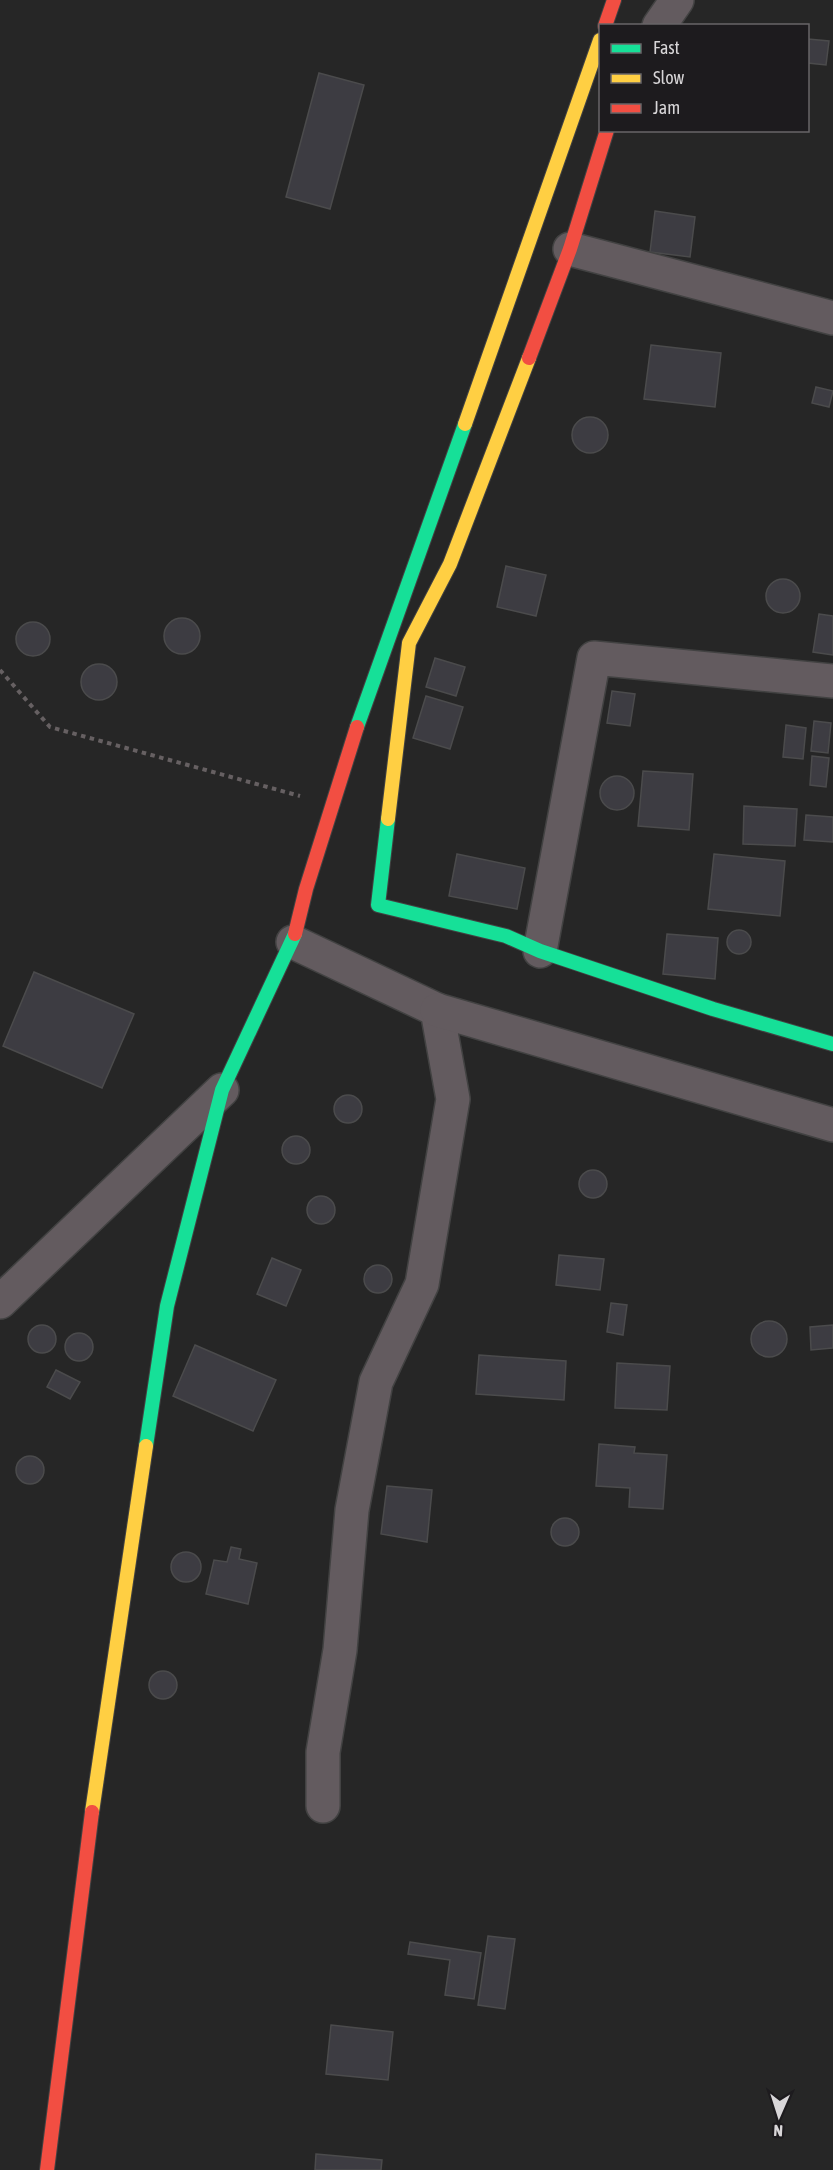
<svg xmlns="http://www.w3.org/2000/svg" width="833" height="2170" font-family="'Asap Condensed',sans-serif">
  <rect width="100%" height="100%" fill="#262626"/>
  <g fill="#3d3c42" stroke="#4b4b4c" stroke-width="1.5">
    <polygon points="808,39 829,41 826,65 808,63"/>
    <polygon points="319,73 364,85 330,209 286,197"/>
    <polygon points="655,211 695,217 690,257 650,252"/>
    <polygon points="651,345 721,353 715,407 644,399"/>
    <polygon points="816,387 833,391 829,407 812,403"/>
    <circle cx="590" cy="435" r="18"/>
    <polygon points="506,566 546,575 536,616 497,607"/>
    <circle cx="783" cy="596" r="17"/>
    <polygon points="819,614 833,616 833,655 813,652"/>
    <circle cx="182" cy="636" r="18"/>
    <circle cx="33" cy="639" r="17"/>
    <polygon points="435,658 465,667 456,696 426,687"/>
    <circle cx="99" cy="682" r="18"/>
    <polygon points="612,691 635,694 630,726 607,723"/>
    <polygon points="426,696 463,707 450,749 413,738"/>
    <polygon points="814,721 831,723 828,753 811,751"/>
    <polygon points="786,725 806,728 803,759 783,757"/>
    <polygon points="812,756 829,758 826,787 810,785"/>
    <polygon points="643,771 693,774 689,830 638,826"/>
    <circle cx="617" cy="793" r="17"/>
    <polygon points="744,806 797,809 795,846 743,844"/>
    <polygon points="806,815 833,817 833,842 804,840"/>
    <polygon points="457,854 525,868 517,909 449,896"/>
    <polygon points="714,854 785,861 780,916 708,909"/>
    <circle cx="739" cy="942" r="12"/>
    <polygon points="667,934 718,938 715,979 663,974"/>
    <polygon points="34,972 134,1014 102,1088 3,1046"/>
    <circle cx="348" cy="1109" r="14"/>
    <circle cx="296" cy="1150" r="14"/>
    <circle cx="593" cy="1184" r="14"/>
    <circle cx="321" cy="1210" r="14"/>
    <polygon points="559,1255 604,1259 600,1290 556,1285"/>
    <polygon points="272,1258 301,1270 286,1306 257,1294"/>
    <circle cx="378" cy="1279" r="14"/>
    <polygon points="611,1303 627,1305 623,1335 607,1332"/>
    <circle cx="769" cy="1339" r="18"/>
    <polygon points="833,1325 833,1348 811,1350 810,1327"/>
    <circle cx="42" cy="1339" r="14"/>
    <circle cx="79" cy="1347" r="14"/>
    <polygon points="195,1345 276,1380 253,1431 173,1396"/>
    <polygon points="479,1355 566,1361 564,1400 476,1394"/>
    <polygon points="617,1363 670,1366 667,1410 615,1408"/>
    <polygon points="56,1370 80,1382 70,1399 47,1387"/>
    <polygon points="599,1444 635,1447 634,1453 667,1455 663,1509 629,1507 630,1488 596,1486"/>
    <circle cx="30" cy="1470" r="14"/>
    <polygon points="387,1486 432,1490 427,1542 381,1534"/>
    <circle cx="565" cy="1532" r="14"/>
    <polygon points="231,1547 241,1549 239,1559 257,1563 248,1604 206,1594 214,1560 227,1562"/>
    <circle cx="186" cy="1567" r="15"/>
    <circle cx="163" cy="1685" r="14"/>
    <polygon points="488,1936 515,1939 505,2009 478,2005"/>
    <polygon points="410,1942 481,1953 474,1999 445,1995 450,1960 408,1954"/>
    <polygon points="331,2025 393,2032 388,2080 326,2074"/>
    <polygon points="316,2154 382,2160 381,2170 315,2170"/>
  </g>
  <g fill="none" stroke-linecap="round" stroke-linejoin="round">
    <g stroke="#424242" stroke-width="36">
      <g id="street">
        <polyline points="659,26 677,0"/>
        <polyline points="570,249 833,318"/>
        <polyline points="293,942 437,1010 453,1099 422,1284 376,1382 352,1510 340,1650 323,1752 323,1806"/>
        <polyline points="540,951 594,658 833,681"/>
        <polyline points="437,1010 833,1125"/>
        <polyline points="0,1302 222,1090"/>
      </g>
    </g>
    <g stroke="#424242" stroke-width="16">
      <g id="fast">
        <polyline points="357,727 465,424"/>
        <polyline points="388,819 378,905 506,936 540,951 713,1009 833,1044"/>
        <polyline points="146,1446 167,1306 222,1090 295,934"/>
      </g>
    </g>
    <g stroke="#424242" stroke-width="16">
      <g id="slow">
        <polyline points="465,424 600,40"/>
        <polyline points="388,819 409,643 450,564 529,358"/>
        <polyline points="92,1812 146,1446"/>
      </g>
    </g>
    <g stroke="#424242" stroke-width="16">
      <g id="jam">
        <polyline points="605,26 614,0"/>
        <polyline points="529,358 570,249 607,130"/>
        <polyline points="295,934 306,889 357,727"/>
        <polyline points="47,2170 92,1812"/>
      </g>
    </g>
    <polyline stroke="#666062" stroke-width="4" stroke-dasharray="4.5 4.5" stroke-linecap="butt" points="0,670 50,727 300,796"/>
    <use href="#street" stroke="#635b5f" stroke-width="33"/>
    <use href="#fast" stroke="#16e098" stroke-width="14"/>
    <use href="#slow" stroke="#ffcf43" stroke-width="14"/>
    <use href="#jam" stroke="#f24e42" stroke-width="14"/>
  </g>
  <rect x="599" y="24" width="210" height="108" fill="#1d1b1e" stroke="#686668" stroke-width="1.5"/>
  <rect x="611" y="44" width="30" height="9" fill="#16e098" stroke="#686668" stroke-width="1.5"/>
  <text x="653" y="54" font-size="18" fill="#d8d6d8">Fast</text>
  <rect x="611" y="74" width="30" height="9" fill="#ffcf43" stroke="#686668" stroke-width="1.5"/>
  <text x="653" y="84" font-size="18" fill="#d8d6d8">Slow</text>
  <rect x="611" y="104" width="30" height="9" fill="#f24e42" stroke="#686668" stroke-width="1.5"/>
  <text x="653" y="114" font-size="18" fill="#d8d6d8">Jam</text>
  <g transform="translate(779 2116) rotate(183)" stroke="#1d1b1e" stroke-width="4.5" paint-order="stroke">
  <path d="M0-4.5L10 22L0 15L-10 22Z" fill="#d8d6d8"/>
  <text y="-9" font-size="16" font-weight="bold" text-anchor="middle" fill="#d8d6d8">N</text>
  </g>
</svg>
